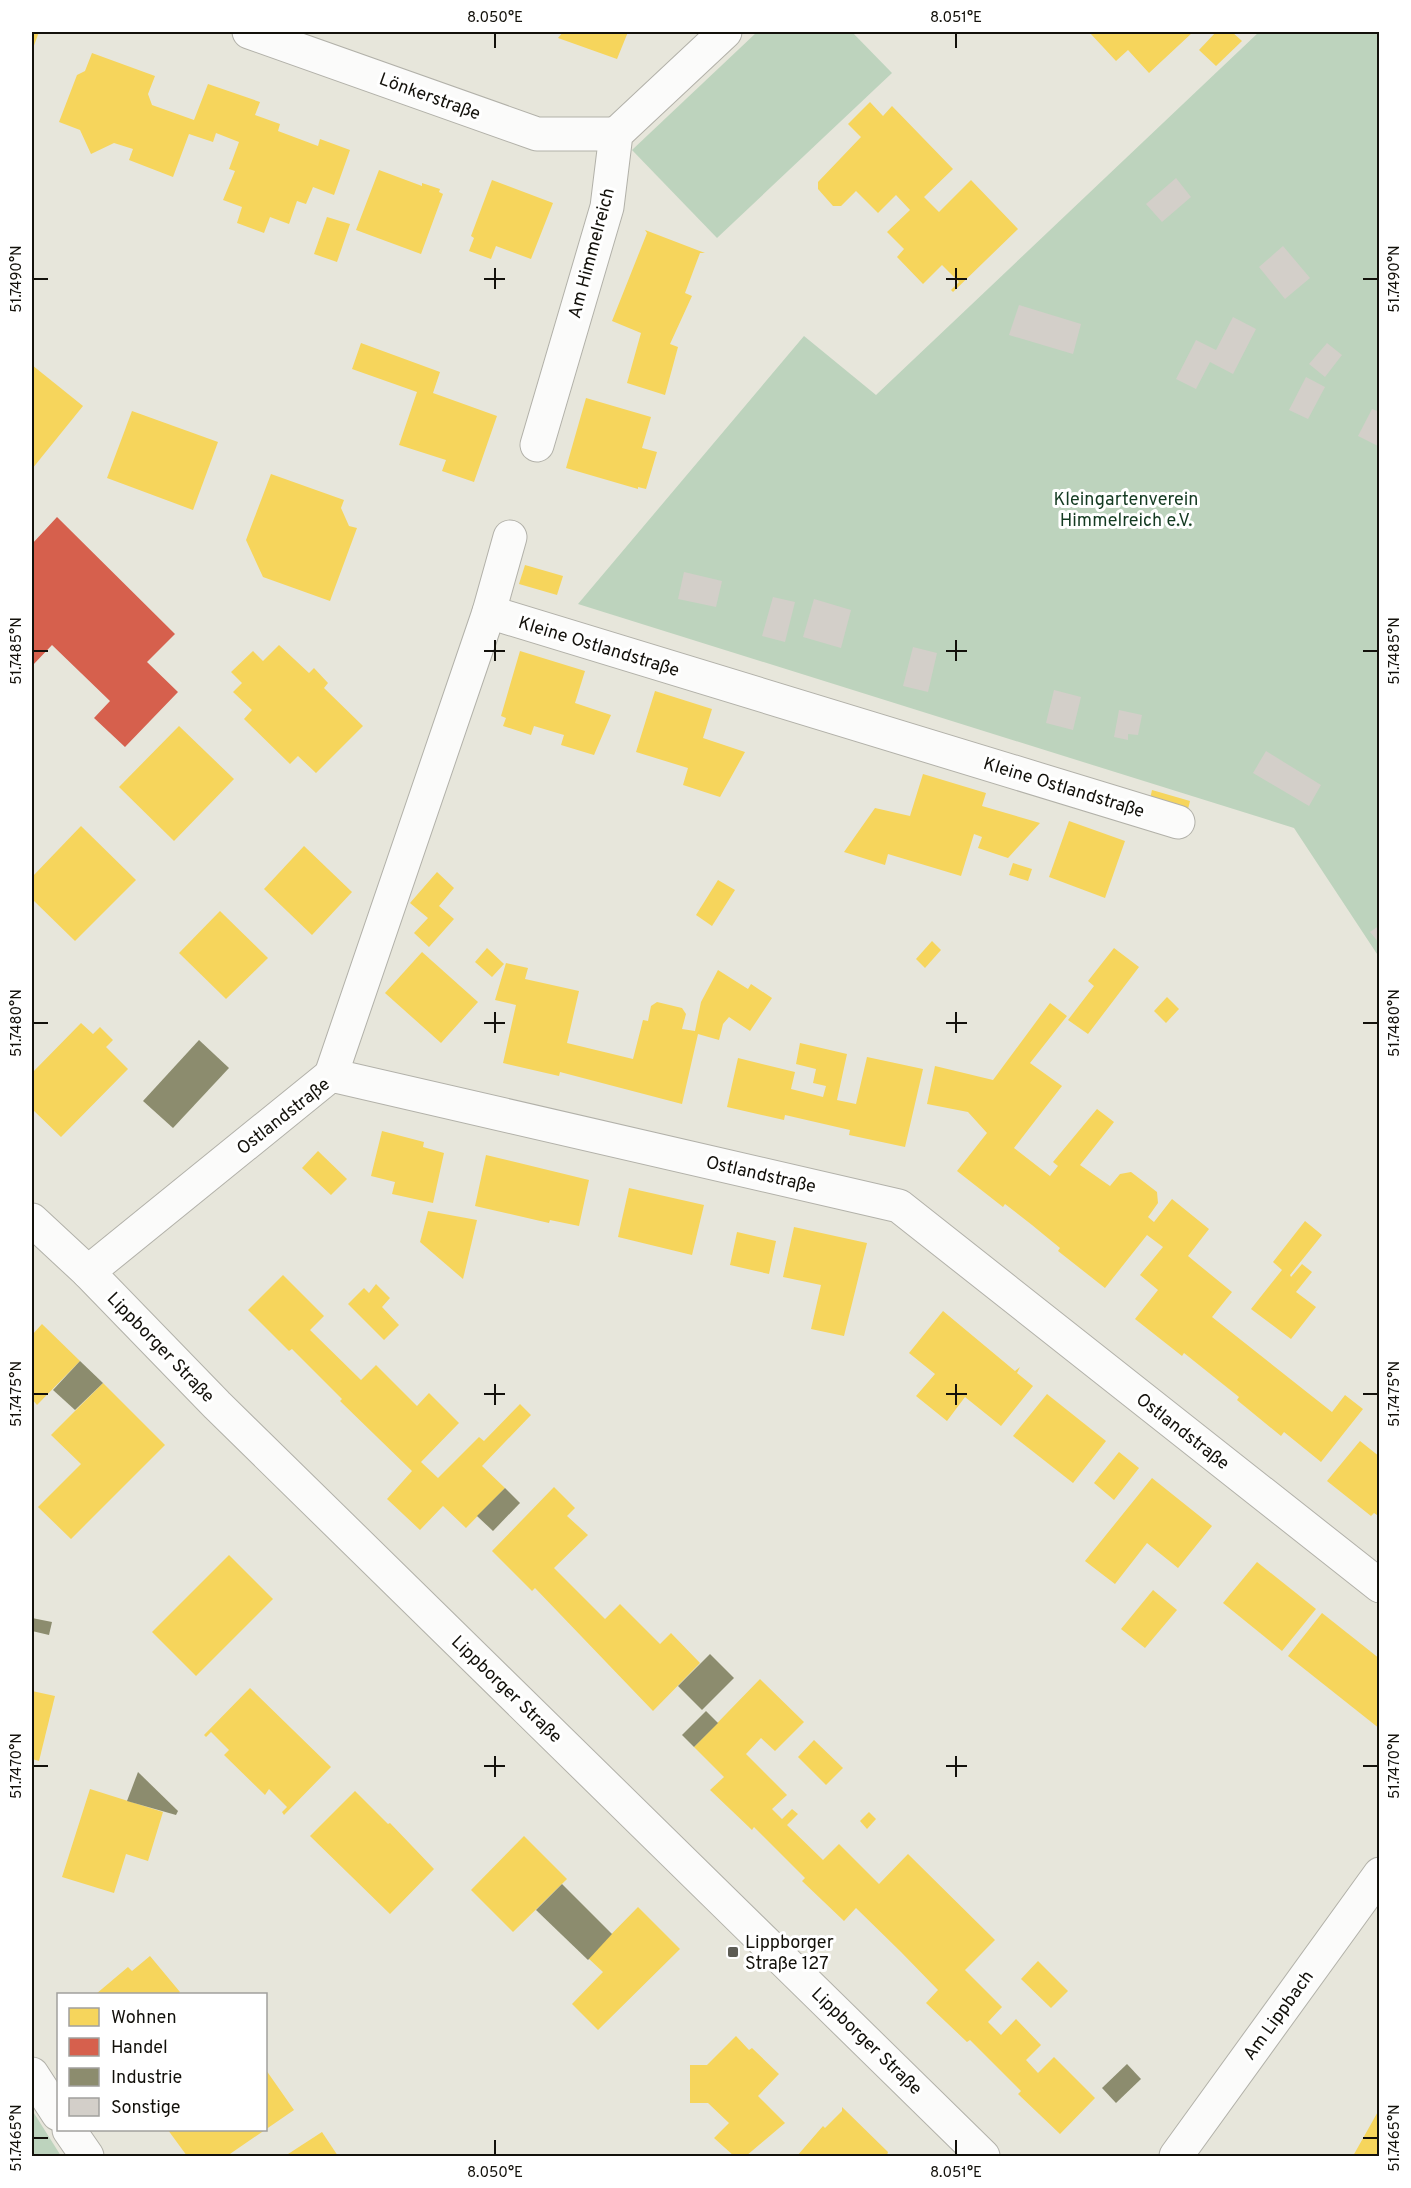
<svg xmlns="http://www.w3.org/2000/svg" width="1411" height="2188" font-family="Overpass,sans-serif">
  <rect width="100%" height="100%" fill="#e7e6db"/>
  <g fill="#bdd3bd">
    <polygon points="757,32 852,32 892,73 717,238 632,150"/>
    <polygon points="1259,32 1379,32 1379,957 1294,828 578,604 804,336 876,395"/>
    <polygon points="32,2110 61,2156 32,2156"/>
  </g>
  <g fill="#f6d55c">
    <polygon points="32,32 39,32 32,51"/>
    <polygon points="563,32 628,32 617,59 558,38"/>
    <polygon points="1092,32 1193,32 1149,73 1128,50 1116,61 1090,33"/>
    <polygon points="1216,32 1232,32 1242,41 1216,66 1199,50"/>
    <polygon points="92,53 155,76 148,94 152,105 194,120 208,84 260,102 255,115 280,124 278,131 318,146 320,139 350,150 334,195 313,187 306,204 297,201 289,224 270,217 264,233 237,223 242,207 223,200 235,171 229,169 239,142 216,133 213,142 189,134 173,177 129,160 133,149 114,143 91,154 80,130 59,122 77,75 85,71"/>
    <polygon points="870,102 883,116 892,106 953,169 924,197 939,212 971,180 1018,229 953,292 951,290 959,282 942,265 923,284 897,257 904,249 887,232 910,210 896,195 878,213 856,191 841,206 833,206 818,189 818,182 861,137 848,124"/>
    <polygon points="379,170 422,186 422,183 440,189 439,192 443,194 421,254 356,230"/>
    <polygon points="492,180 553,203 531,259 496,246 491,259 469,251 474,238 471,236"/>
    <polygon points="327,217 350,224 337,262 314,254"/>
    <polygon points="645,230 705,253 700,253 685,293 692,296 670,344 678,347 665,395 627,383 641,333 612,321 647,233"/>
    <polygon points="361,343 440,372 433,393 497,416 474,482 442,471 446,460 399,445 417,392 352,369"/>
    <polygon points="32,365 83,406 32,469"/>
    <polygon points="586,398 651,417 642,448 657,452 646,489 638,487 638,489 566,468"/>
    <polygon points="132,411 218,442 193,510 107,478"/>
    <polygon points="271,474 344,500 341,508 349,526 357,528 330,601 263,577 246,540"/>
    <polygon points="525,565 563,576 557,595 519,584"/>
    <polygon points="279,645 309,673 314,668 328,683 324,688 363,726 316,773 298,756 290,764 244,719 252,710 233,692 242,683 231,672 253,651 263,661"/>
    <polygon points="520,651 585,671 575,703 611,715 594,755 561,745 564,735 534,726 531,735 503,726 506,718 501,716"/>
    <polygon points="655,691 712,709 703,738 745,752 720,797 683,785 688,768 636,752"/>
    <polygon points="179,726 234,779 174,841 119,787"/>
    <polygon points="923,774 986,793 982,806 1040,823 1008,858 978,848 982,837 974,834 961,876 888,854 885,865 844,852 875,808 910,816"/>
    <polygon points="1152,790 1190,801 1188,809 1150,799"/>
    <polygon points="1069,821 1125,841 1105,898 1049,877"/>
    <polygon points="81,826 136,880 75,941 32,899 32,877"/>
    <polygon points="304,846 352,892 312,935 264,889"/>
    <polygon points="1013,863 1032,869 1028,881 1009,875"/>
    <polygon points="437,872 454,888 439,906 454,919 429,947 414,933 428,918 410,903"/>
    <polygon points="718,880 735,890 712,926 696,915"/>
    <polygon points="220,911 268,958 226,999 179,953"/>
    <polygon points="932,941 941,950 925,968 916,959"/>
    <polygon points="487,948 504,964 492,977 475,962"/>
    <polygon points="1114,948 1139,967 1088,1034 1068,1020 1094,986 1088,981"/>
    <polygon points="422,952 478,1002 441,1043 385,993"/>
    <polygon points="506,963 528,968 525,979 579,991 567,1043 633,1059 643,1020 648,1021 651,1006 657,1002 682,1008 686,1014 682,1029 695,1031 701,1002 718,970 748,989 751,984 772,998 750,1031 729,1017 723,1024 719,1040 698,1034 682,1104 560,1072 559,1076 503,1063 516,1005 495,1000"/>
    <polygon points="1167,997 1179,1009 1166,1023 1154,1011"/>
    <polygon points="1050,1003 1067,1016 1030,1063 1062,1086 1014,1148 1050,1176 1058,1166 1053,1162 1097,1109 1114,1122 1080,1165 1110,1186 1120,1174 1131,1172 1157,1192 1158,1203 1148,1217 1154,1222 1172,1199 1209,1229 1188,1256 1232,1292 1212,1317 1332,1412 1345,1395 1363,1409 1321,1462 1284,1432 1281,1436 1237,1400 1239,1397 1184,1353 1182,1356 1135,1319 1158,1290 1140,1275 1163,1247 1147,1235 1105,1288 1058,1251 1060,1248 1032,1225 1005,1204 1003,1207 957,1171 987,1133 968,1112 927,1104 935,1066 993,1080"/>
    <polygon points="81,1023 93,1034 100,1027 113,1040 106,1047 128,1069 61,1137 32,1109 32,1073"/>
    <polygon points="800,1043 847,1054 837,1100 856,1104 867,1057 923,1069 905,1147 849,1135 850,1130 785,1115 784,1120 727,1107 738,1058 795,1072 791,1089 823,1097 826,1086 813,1083 816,1069 796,1064"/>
    <polygon points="382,1131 424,1142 423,1147 444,1153 433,1203 392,1194 395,1182 371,1176"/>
    <polygon points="318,1151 347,1179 331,1195 302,1168"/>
    <polygon points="486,1155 589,1180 579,1226 550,1220 549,1223 475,1206"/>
    <polygon points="629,1188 704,1205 692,1255 618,1237"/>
    <polygon points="428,1211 477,1220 463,1279 420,1242"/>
    <polygon points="1305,1221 1322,1235 1290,1275 1291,1277 1302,1264 1312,1272 1296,1292 1316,1307 1291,1339 1251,1309 1282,1270 1273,1262"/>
    <polygon points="794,1227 867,1243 844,1336 811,1329 821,1285 783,1277"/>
    <polygon points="737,1232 776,1241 769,1274 730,1265"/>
    <polygon points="283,1275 324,1316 310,1330 361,1380 376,1365 417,1406 429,1393 459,1423 421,1462 438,1478 479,1437 484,1441 520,1404 531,1415 482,1466 505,1488 466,1528 443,1506 420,1530 387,1499 412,1471 340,1401 342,1399 292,1349 289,1351 248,1310"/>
    <polygon points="376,1284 390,1298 382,1307 399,1325 384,1340 348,1304 364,1288 369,1293"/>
    <polygon points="943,1311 1015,1371 1020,1367 1017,1373 1033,1386 1001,1426 965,1397 947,1421 916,1396 935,1374 909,1353"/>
    <polygon points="42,1324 80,1361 37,1405 32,1399 32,1335"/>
    <polygon points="103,1383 165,1445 71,1539 38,1507 81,1464 51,1435"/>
    <polygon points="1047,1394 1106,1441 1073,1483 1013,1436"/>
    <polygon points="1360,1441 1380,1457 1380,1517 1374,1513 1371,1516 1327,1481"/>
    <polygon points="1119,1452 1139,1468 1114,1500 1094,1483"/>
    <polygon points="1152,1478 1212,1526 1178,1568 1147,1543 1115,1584 1085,1561"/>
    <polygon points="554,1487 575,1508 567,1516 588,1535 554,1568 605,1619 620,1604 660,1644 671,1633 700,1663 653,1711 535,1588 532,1591 492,1551"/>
    <polygon points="229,1555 273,1599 196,1676 152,1632"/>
    <polygon points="1257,1562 1316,1609 1282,1651 1223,1603"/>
    <polygon points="1153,1590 1177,1610 1145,1648 1121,1629"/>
    <polygon points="1322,1613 1380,1659 1380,1729 1288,1656"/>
    <polygon points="760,1679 804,1722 775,1751 761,1738 746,1754 787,1795 772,1809 782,1819 792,1809 798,1814 787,1825 823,1860 839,1844 879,1884 908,1854 995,1940 965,1970 1002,2007 988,2022 1001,2035 1016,2019 1041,2045 1026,2060 1038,2073 1054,2057 1095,2098 1060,2134 1018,2094 1021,2091 970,2040 967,2042 926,2003 938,1990 901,1952 856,1908 844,1921 802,1881 805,1878 754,1827 752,1830 710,1790 724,1777 694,1747"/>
    <polygon points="250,1688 331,1767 284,1815 282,1812 287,1807 269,1789 265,1795 224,1755 229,1750 211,1732 206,1737 204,1735"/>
    <polygon points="32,1691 55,1696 39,1761 32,1759"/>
    <polygon points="814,1740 843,1768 826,1785 798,1757"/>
    <polygon points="90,1789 163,1812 148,1861 126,1854 114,1893 62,1877"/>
    <polygon points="355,1791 388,1824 390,1823 434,1869 390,1914 310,1836"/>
    <polygon points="869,1812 876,1819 867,1829 860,1821"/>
    <polygon points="524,1836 567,1879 513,1932 471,1890"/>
    <polygon points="638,1907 680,1949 598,2030 572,2004 603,1972 588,1958"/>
    <polygon points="150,1956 180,1992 177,1994 96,1994 128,1967 132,1971"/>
    <polygon points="1038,1961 1068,1991 1051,2008 1021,1979"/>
    <polygon points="736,2036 749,2050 752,2048 779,2074 758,2096 785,2123 746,2156 734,2156 714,2138 729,2123 708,2103 690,2103 690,2065 707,2065"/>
    <polygon points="266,2070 294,2110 227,2156 187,2156 168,2130 266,2130"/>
    <polygon points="842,2107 888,2152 887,2155 797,2156 823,2126 825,2128 842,2111"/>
    <polygon points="1380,2108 1380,2156 1353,2156"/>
    <polygon points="322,2132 338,2156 285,2156"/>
  </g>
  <polygon fill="#d6604d" points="57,517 175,634 147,662 178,692 125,747 94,718 110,701 52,645 32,666 32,544"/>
  <g fill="#8c8c6e">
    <polygon points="199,1040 229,1068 173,1128 143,1101"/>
    <polygon points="80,1361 103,1383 75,1410 53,1390"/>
    <polygon points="505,1488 520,1503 493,1531 477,1516"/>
    <polygon points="32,1618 52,1622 49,1635 32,1631"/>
    <polygon points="710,1654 734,1678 702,1710 678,1686"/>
    <polygon points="706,1711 718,1723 694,1747 682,1735"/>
    <polygon points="138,1772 178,1811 176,1815 127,1801"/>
    <polygon points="562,1884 612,1934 588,1960 536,1910"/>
    <polygon points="1127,2064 1141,2079 1116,2103 1102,2088"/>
  </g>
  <g fill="#d3cfc9">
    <polygon points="1176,178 1191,197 1162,222 1146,204"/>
    <polygon points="1283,246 1310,278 1285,299 1259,267"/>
    <polygon points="1019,305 1081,324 1073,354 1009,335"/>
    <polygon points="1233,317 1256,329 1233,374 1210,362 1196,389 1176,379 1196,340 1216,350"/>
    <polygon points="1327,343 1342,355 1325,377 1309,364"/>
    <polygon points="1306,377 1325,387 1308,419 1289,410"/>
    <polygon points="1372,409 1380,412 1380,447 1358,436"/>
    <polygon points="684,572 722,581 716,607 678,599"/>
    <polygon points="773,597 795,602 785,642 762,636"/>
    <polygon points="814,599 851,610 841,648 803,637"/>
    <polygon points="913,647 937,653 928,692 903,686"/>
    <polygon points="1054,690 1081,697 1073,730 1046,723"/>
    <polygon points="1119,710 1142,715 1138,735 1128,734 1128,740 1114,737"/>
    <polygon points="1266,751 1321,785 1309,806 1253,773"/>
    <polygon points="1380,925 1380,944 1370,932"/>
  </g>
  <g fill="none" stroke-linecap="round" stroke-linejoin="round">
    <g stroke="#b2b1a9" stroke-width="35">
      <g id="street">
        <polyline points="249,32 537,134 616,134"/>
        <polyline points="537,445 607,207 616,134 725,32"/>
        <polyline points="489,612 510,537"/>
        <polyline points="331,1075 489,612 1178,822"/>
        <polyline points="88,1272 331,1075 899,1206 1380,1586"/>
        <polyline points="32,2074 58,2114"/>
        <polyline points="69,2130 87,2156"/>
        <polyline points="1176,2156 1380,1874"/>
      </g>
    </g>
    <g stroke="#b2b1a9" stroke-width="35">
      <polyline id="secondary" points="32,1220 88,1272 217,1405 983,2156"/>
    </g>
    <use href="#street" stroke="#fbfbfa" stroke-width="33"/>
    <use href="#secondary" stroke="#fbfbfa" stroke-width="33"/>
  </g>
  <path fill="none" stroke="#13110b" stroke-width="2" d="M495,33V48M956,33V48M495,268V289M956,268V289M33,279H48M484,279H505M946,279H967M1363,279H1378M495,640V661M956,640V661M33,651H48M484,651H505M946,651H967M1363,651H1378M495,1012V1033M956,1012V1033M33,1023H48M484,1023H505M946,1023H967M1363,1023H1378M495,1384V1405M956,1384V1405M33,1394H48M484,1394H505M946,1394H967M1363,1394H1378M495,1756V1777M956,1756V1777M33,1766H48M484,1766H505M946,1766H967M1363,1766H1378M33,2138H48M1363,2138H1378M495,2140V2155M956,2140V2155"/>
  <rect fill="#5d5c54" stroke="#fff" stroke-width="2" x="727" y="1946" width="12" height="12" rx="3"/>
  <g text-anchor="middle" stroke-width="6" stroke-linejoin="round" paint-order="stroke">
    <g font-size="18" fill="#13110b" stroke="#fff">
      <text transform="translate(430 96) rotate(20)" y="6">Lönkerstraße</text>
      <text transform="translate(591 253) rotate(-75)" y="6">Am Himmelreich</text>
      <text transform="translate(599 646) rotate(17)" y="6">Kleine Ostlandstraße</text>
      <text transform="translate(1064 787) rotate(17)" y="6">Kleine Ostlandstraße</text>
      <text transform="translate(283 1116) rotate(-38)" y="6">Ostlandstraße</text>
      <text transform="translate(761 1174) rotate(13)" y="6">Ostlandstraße</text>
      <text transform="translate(161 1347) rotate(46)" y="6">Lippborger Straße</text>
      <text transform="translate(1183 1431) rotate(38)" y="6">Ostlandstraße</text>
      <text transform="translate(507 1689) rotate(44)" y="6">Lippborger Straße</text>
      <text transform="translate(1278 2015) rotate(-54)" y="6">Am Lippbach</text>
      <text transform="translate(867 2041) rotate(44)" y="6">Lippborger Straße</text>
    </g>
    <g font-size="18" fill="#133a21" stroke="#fff">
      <text x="1126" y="505">Kleingartenverein<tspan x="1126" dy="21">Himmelreich e.V.</tspan></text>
    </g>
    <g font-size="18" fill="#13110b" stroke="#fff" text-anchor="start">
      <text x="745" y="1948">Lippborger<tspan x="745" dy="21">Straße 127</tspan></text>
    </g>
  </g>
  <rect width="1411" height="2188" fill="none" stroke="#ffffff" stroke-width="66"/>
  <rect x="57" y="1993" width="210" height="138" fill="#ffffff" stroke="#a1a09d" stroke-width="1.5"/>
  <rect x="69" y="2008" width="30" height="18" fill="#f6d55c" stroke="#a1a09d" stroke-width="1.5"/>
  <text x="111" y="2023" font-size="18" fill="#13110b">Wohnen</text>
  <rect x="69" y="2038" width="30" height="18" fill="#d6604d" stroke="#a1a09d" stroke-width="1.5"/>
  <text x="111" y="2053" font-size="18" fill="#13110b">Handel</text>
  <rect x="69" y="2068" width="30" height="18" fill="#8c8c6e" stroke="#a1a09d" stroke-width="1.5"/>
  <text x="111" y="2083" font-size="18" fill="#13110b">Industrie</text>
  <rect x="69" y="2098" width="30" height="18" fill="#d3cfc9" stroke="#a1a09d" stroke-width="1.5"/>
  <text x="111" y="2113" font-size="18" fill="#13110b">Sonstige</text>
  <rect x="33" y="33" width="1345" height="2122" fill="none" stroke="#13110b" stroke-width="2"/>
  <g font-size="15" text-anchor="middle" fill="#13110b">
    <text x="495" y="22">8.050°E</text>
    <text x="956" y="22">8.051°E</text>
    <text transform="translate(16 279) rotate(-90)" y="5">51.7490°N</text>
    <text transform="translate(1394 279) rotate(-90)" y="5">51.7490°N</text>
    <text transform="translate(16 651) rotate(-90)" y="5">51.7485°N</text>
    <text transform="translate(1394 651) rotate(-90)" y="5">51.7485°N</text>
    <text transform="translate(16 1023) rotate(-90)" y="5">51.7480°N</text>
    <text transform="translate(1394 1023) rotate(-90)" y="5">51.7480°N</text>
    <text transform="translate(16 1394) rotate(-90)" y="5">51.7475°N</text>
    <text transform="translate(1394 1394) rotate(-90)" y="5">51.7475°N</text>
    <text transform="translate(16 1766) rotate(-90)" y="5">51.7470°N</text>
    <text transform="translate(1394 1766) rotate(-90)" y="5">51.7470°N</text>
    <text transform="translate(16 2138) rotate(-90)" y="5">51.7465°N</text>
    <text transform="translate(1394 2138) rotate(-90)" y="5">51.7465°N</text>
    <text x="495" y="2177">8.050°E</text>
    <text x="956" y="2177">8.051°E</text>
  </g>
</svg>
